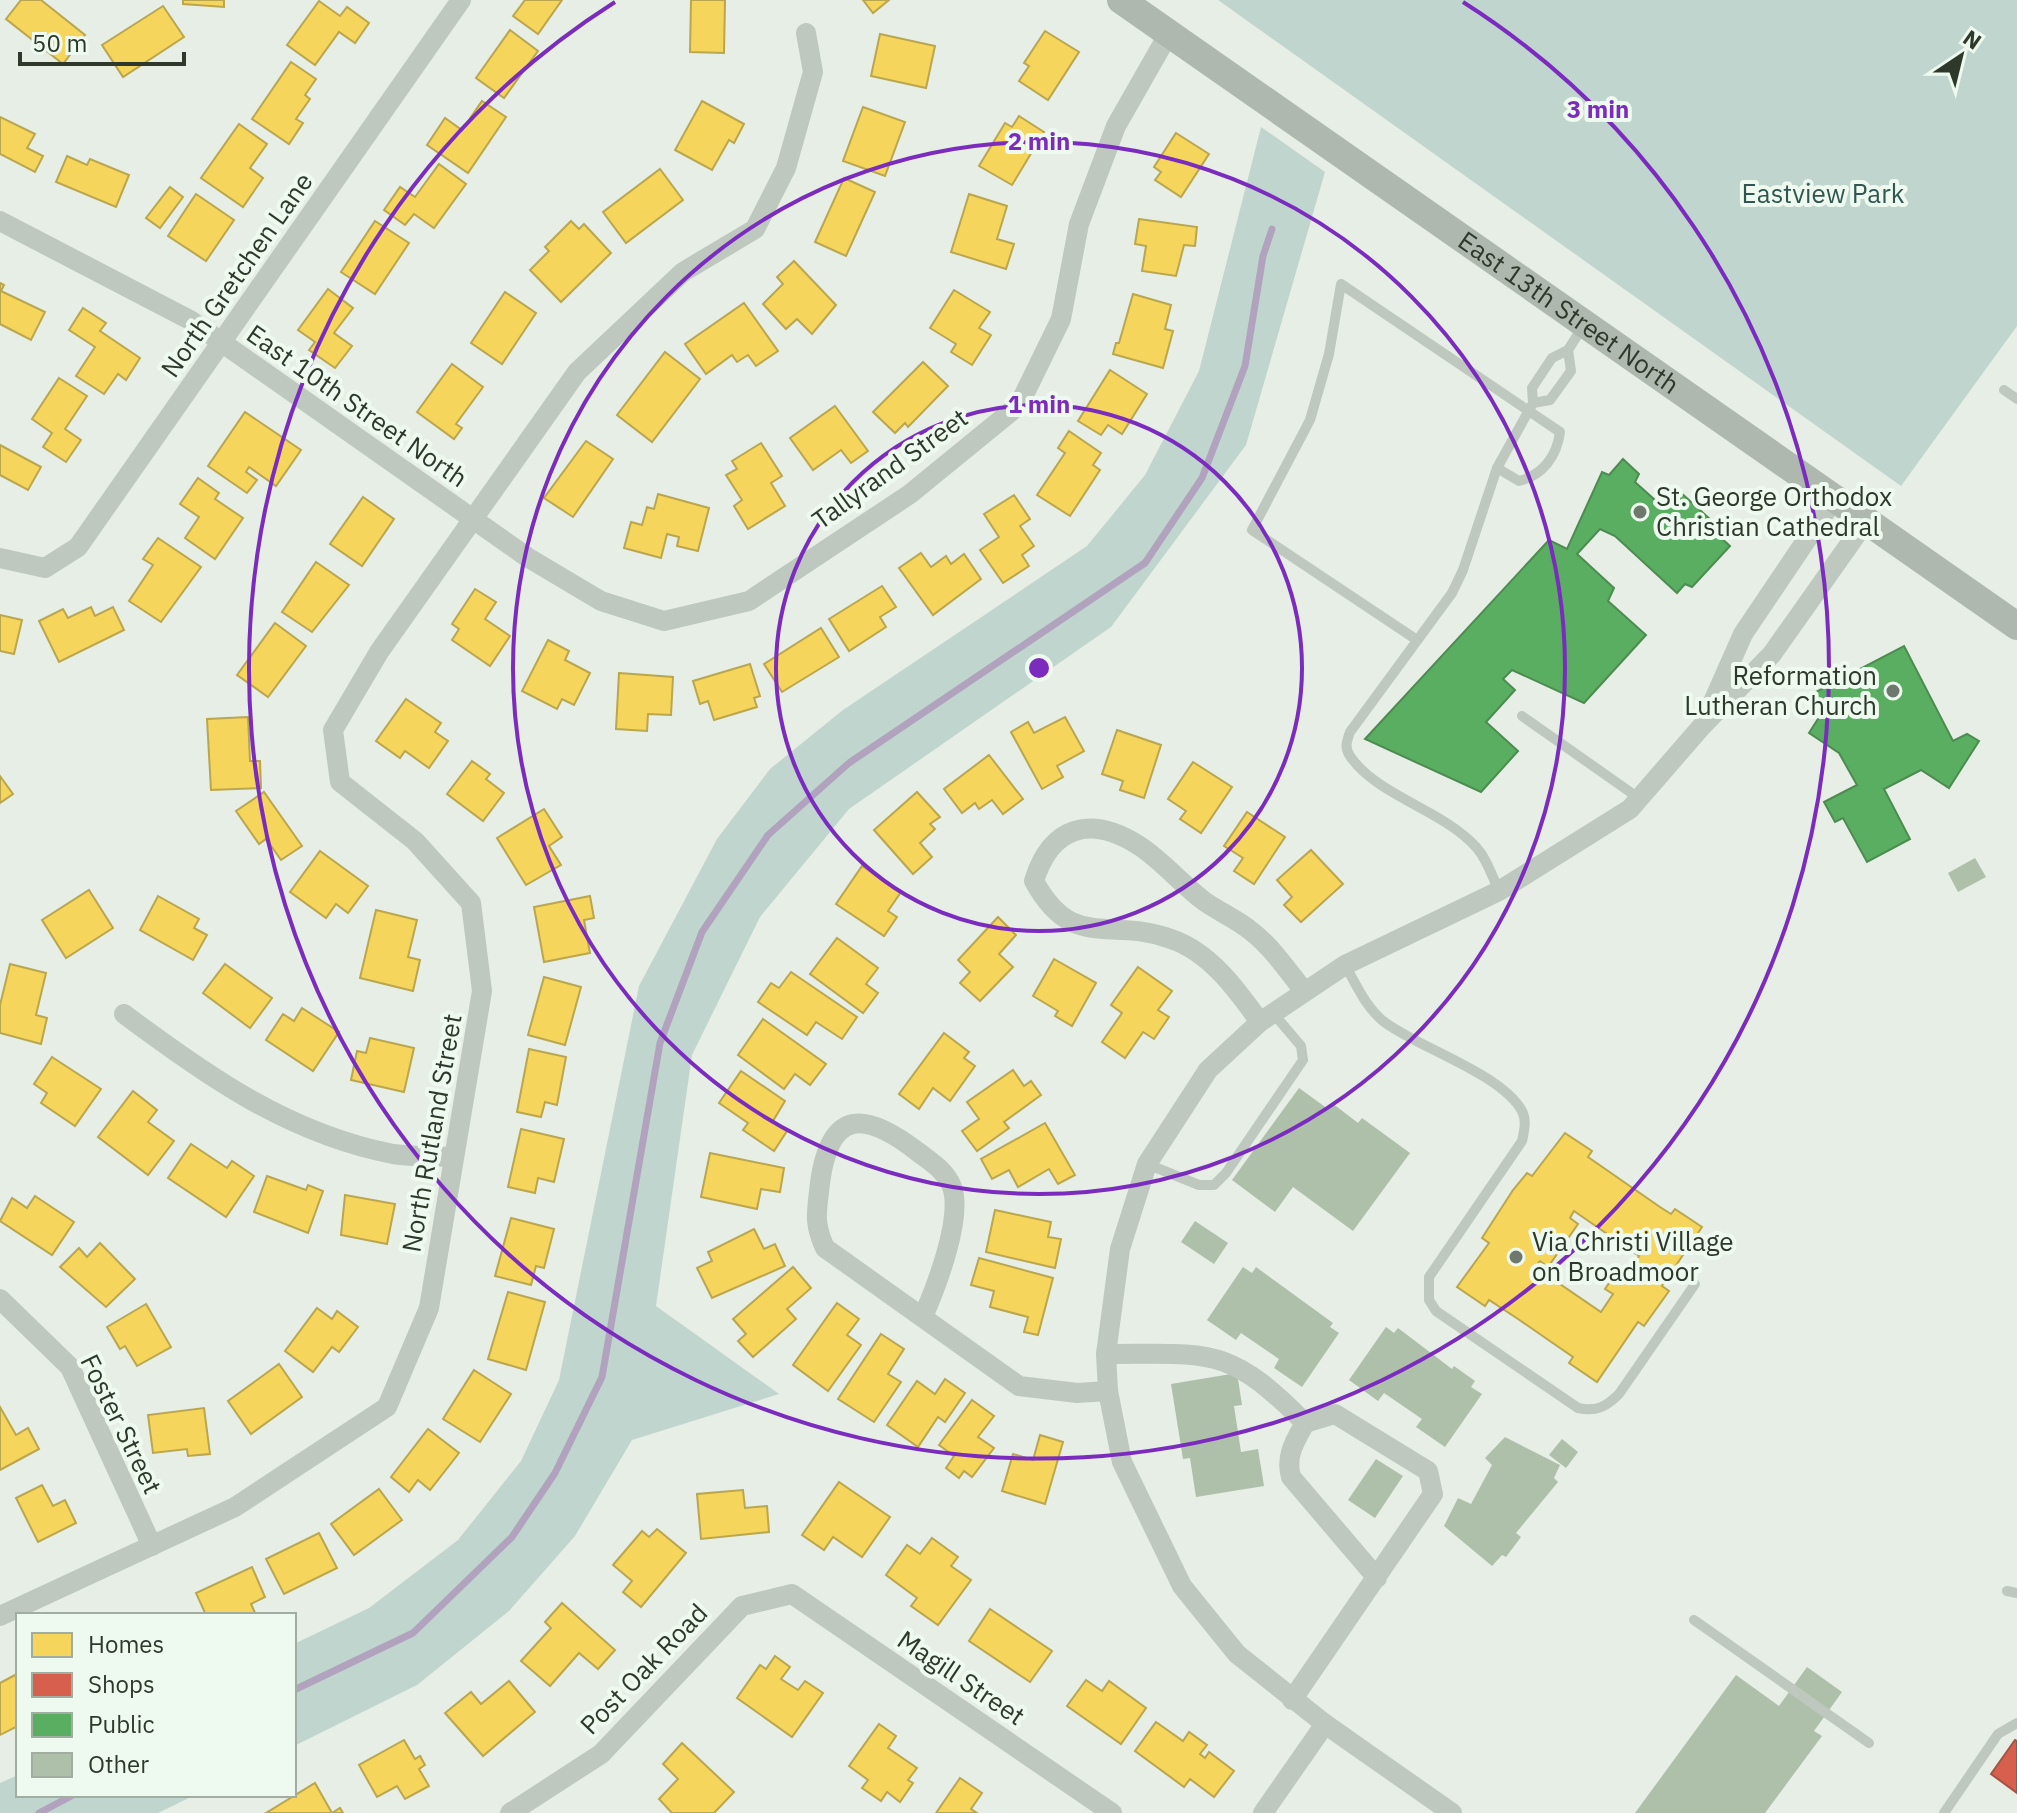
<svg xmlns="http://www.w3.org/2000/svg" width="2017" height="1813" font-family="'IBM Plex Sans',sans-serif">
  <rect width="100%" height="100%" fill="#e6eee6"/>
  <g fill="#c1d5cf">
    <polygon points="1218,0 2017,0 2017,326 1901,486"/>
    <polygon points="1261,127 1325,172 1246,445 1111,627 849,809 760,917 692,1055 656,1306 779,1394 632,1440 575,1536 509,1611 417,1685 294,1746 294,1644 369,1608 458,1540 521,1461 559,1380 639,986 717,839 770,769 843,710 1087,546 1145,475 1199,371"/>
    <polygon points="18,1775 18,1795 195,1795 158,1813 0,1813 0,1783"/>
  </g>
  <g fill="#f6d55c" stroke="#baa64e" stroke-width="2" fill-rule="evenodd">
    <polygon points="21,0 41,0 85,35 63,64 6,19"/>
    <polygon points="183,0 224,0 224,7 183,4"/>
    <polygon points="525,0 562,0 538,34 513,16"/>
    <polygon points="691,0 725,0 724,53 690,52"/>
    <polygon points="863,0 889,0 873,13"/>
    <polygon points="319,1 340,16 347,7 369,23 355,43 339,32 315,65 287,45"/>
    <polygon points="163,6 184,37 123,77 102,45"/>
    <polygon points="510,30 538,51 504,98 476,78"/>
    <polygon points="1045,31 1079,52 1048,100 1019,81 1029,66 1024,63"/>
    <polygon points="880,34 935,46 926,88 871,76"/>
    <polygon points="291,62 316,79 305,95 310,99 296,119 303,123 289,144 252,119"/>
    <polygon points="482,101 506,117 468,173 427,145 445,118 462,130"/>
    <polygon points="702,101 744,124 734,143 729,140 712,170 675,150"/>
    <polygon points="863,107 905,122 885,176 843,161"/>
    <polygon points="1019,116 1044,132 1012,185 979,166 1005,123 1012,127"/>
    <polygon points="0,117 35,134 27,148 43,156 35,172 0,154"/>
    <polygon points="239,124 267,144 250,168 263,178 243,207 201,178"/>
    <polygon points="1176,133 1209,154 1181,197 1155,180 1161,172 1154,167"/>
    <polygon points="67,156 87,165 90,159 129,175 116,207 56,182"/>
    <polygon points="439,164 466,184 434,228 414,214 405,225 384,210 400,187 415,197"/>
    <polygon points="660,169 683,200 626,243 603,212"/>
    <polygon points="844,178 875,192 846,256 815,242"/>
    <polygon points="170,187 183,197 160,228 146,218"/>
    <polygon points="196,194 234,220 206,261 168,236"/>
    <polygon points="969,194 1007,206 997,239 1014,244 1006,269 951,252"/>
    <polygon points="1139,219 1197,227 1195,246 1184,245 1176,276 1142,271 1146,246 1135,244"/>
    <polygon points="375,221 409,243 375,294 341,272"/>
    <polygon points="571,221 579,229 584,224 611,253 561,302 530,270 549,251 545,247"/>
    <polygon points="794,261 836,305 812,334 797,319 786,329 763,304 783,284 777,277"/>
    <polygon points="0,283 4,285 1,291 45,312 31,340 0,324"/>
    <polygon points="328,289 353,308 334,333 352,346 335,368 309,350 315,342 298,330"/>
    <polygon points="954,290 990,312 979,328 991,335 972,365 951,352 956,344 930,328"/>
    <polygon points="505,292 536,313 502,364 471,343"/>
    <polygon points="1133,294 1171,305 1165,329 1173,331 1163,368 1113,354 1116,343 1119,343"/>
    <polygon points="744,303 778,351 756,366 748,355 737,362 732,355 706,374 685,344"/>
    <polygon points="83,308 106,323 100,331 140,358 126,380 118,374 104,394 76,376 95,347 69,330"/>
    <polygon points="665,352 700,379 652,442 617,415"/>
    <polygon points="923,362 948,386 908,427 905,423 895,433 873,412"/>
    <polygon points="452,364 483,387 456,424 462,428 454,439 417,412"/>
    <polygon points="1110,370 1147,394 1122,434 1108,425 1101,435 1078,421"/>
    <polygon points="59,378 87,396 65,429 81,440 66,462 43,447 52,433 32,419"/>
    <polygon points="835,406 868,451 851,463 841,450 813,470 790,438"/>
    <polygon points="245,412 301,450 276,486 249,467 246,472 257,480 247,493 208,466"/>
    <polygon points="1069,431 1101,453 1093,465 1100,470 1070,516 1037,495 1065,453 1058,448"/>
    <polygon points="586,441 613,459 573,517 544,498"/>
    <polygon points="761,443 782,476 771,483 785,506 748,529 734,506 742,500 726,475 737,469 732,461"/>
    <polygon points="0,445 41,467 28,490 0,475"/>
    <polygon points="198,478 219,493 215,499 243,518 215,559 185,538 199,517 180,504"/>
    <polygon points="658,494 709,508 698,551 677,546 679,537 667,534 661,558 624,548 631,522 642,525 647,507 654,509"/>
    <polygon points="1014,495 1030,519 1020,526 1034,546 1022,555 1029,566 1003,583 980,550 999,537 984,514"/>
    <polygon points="363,497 394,519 362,566 330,544"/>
    <polygon points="158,538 201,567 161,622 129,601 153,565 143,559"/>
    <polygon points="921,553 931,567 946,556 951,564 964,554 981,579 933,615 899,568"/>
    <polygon points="316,562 349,585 312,632 282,612"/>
    <polygon points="882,586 896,607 880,617 886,627 849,651 829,619"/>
    <polygon points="475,589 496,602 485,619 510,636 490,666 452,640 459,629 452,624"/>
    <polygon points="91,607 95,616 113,607 124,630 59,662 39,621 63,609 68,618"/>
    <polygon points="0,615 22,620 14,654 0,651"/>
    <polygon points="275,623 306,646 268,697 237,675"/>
    <polygon points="821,628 839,657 782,692 764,664"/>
    <polygon points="548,640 569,651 565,660 590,673 574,705 562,699 557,709 522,691"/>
    <polygon points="750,664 760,696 754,698 757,707 714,720 708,701 700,704 693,681"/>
    <polygon points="619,673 673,677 671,715 648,714 647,731 616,729"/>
    <polygon points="406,699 441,723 435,732 448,741 429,768 405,751 400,758 376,741"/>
    <polygon points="248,717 250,761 260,761 261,788 211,790 207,719"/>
    <polygon points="1065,717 1084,751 1057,766 1063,777 1042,789 1011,732 1028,722 1034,733"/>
    <polygon points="1117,730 1161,745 1144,798 1120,790 1123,781 1102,774"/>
    <polygon points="989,755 1023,799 1003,814 992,800 979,809 975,803 962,813 944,789"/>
    <polygon points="472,761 490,774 486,779 504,793 483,821 447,794"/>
    <polygon points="1193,762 1232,787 1201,833 1180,819 1186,811 1168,799"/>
    <polygon points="0,776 13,794 0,803"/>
    <polygon points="264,792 302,846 281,860 266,839 259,844 236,811"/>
    <polygon points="917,792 940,817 930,824 935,829 920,843 932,857 913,874 874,830"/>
    <polygon points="544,809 562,837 549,846 561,865 526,885 497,838"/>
    <polygon points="1247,812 1285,837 1254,884 1234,871 1243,858 1224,846"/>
    <polygon points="1311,850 1343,884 1301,922 1284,905 1292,897 1277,880"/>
    <polygon points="320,851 368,886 348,913 336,904 326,918 290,892"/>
    <polygon points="862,866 901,892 888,911 897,917 884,936 836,904"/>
    <polygon points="89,890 113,928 66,958 42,920"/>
    <polygon points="158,896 199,919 194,928 207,935 193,960 140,930"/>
    <polygon points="590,896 594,918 584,920 590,953 544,962 534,907"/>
    <polygon points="376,910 417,920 408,957 420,960 413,991 360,978"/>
    <polygon points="998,917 1016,935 999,954 1013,967 980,1001 960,983 970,972 958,960"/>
    <polygon points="837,938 878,968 866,984 878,993 863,1013 810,974"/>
    <polygon points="1054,959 1096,983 1072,1026 1055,1016 1058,1011 1033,996"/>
    <polygon points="10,964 46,973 36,1015 47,1018 41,1044 0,1033 0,1005"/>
    <polygon points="225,964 272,998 250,1028 203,993"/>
    <polygon points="1138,967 1172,991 1158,1010 1169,1017 1154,1039 1143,1032 1125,1058 1102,1042 1122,1013 1111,1005"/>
    <polygon points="791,972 857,1017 842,1039 816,1022 807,1035 758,1002 771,983 779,988"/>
    <polygon points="544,977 581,987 565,1045 528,1035"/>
    <polygon points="302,1008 339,1032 313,1071 266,1040 283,1014 294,1021"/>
    <polygon points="763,1019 826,1064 810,1085 795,1074 784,1089 738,1055"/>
    <polygon points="944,1033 969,1052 964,1058 975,1066 950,1101 933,1088 919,1109 899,1094"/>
    <polygon points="370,1038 414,1048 404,1092 351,1080 357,1051 366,1053"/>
    <polygon points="529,1049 566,1057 557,1105 545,1102 541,1117 517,1112"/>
    <polygon points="52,1057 101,1089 75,1126 41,1103 47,1093 34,1084"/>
    <polygon points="1013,1070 1024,1086 1031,1081 1041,1095 1004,1122 1009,1128 977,1151 962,1131 979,1119 967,1102"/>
    <polygon points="741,1071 785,1101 773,1121 787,1131 774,1151 743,1130 748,1123 719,1103"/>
    <polygon points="133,1091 157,1110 148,1122 174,1141 148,1175 98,1137"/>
    <polygon points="1045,1123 1075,1175 1058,1184 1049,1169 1018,1187 1009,1170 992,1179 981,1159"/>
    <polygon points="521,1129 564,1139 554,1182 538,1178 535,1193 508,1187"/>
    <path d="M1565,1133L1592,1151L1588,1157L1660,1207L1671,1214L1675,1209L1702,1227L1662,1286L1669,1291L1644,1326L1638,1322L1597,1382L1569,1363L1573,1357L1518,1319L1489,1300L1485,1306L1457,1287L1489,1243L1482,1238L1513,1190L1527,1173L1532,1176ZM1574,1211L1639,1256L1626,1274L1619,1269L1605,1289L1613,1294L1601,1312L1535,1267L1540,1261L1548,1267L1578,1224L1570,1218Z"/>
    <polygon points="191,1144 227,1168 232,1161 254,1176 226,1217 168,1178"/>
    <polygon points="710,1153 784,1168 780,1192 761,1189 757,1209 701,1197"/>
    <polygon points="267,1176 306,1190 308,1185 323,1191 308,1233 254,1212"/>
    <polygon points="345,1195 395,1204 387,1244 341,1235"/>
    <polygon points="35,1196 74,1222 52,1255 0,1221 12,1198 27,1208"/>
    <polygon points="995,1210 1051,1222 1048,1237 1061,1239 1055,1268 986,1252"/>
    <polygon points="511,1218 554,1229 544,1268 536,1266 531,1285 495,1276"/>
    <polygon points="754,1229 764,1249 775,1244 785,1266 712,1298 697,1268 712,1261 708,1252"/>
    <polygon points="100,1243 135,1279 106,1307 60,1267 79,1248 87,1257"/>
    <polygon points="979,1258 1053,1278 1038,1335 1024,1332 1028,1317 990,1307 994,1291 971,1285"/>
    <polygon points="793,1267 811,1288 787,1309 796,1319 753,1357 738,1341 746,1334 733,1319"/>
    <polygon points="508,1292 545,1302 526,1370 488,1359"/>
    <polygon points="837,1303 859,1319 847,1335 861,1345 828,1391 793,1365"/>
    <polygon points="146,1304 171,1347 137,1366 125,1346 120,1349 107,1327"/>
    <polygon points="317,1308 332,1319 337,1311 358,1327 339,1352 332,1347 313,1372 285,1351"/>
    <polygon points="881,1334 904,1349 888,1374 901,1382 874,1422 838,1399"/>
    <polygon points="279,1364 302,1397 251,1434 228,1401"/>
    <polygon points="474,1370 511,1394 480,1442 443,1419"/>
    <polygon points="945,1379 965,1393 945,1422 938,1417 918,1447 887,1425 917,1381 935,1394"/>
    <polygon points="972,1400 994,1416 978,1437 994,1448 972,1477 964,1471 959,1478 946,1468 954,1456 939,1445"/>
    <polygon points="0,1407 16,1435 28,1428 39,1449 0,1470"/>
    <polygon points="204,1408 210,1454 188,1456 187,1449 153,1453 148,1415"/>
    <polygon points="428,1429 459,1453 430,1490 418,1480 409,1492 391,1477"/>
    <polygon points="1040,1435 1063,1442 1045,1504 1002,1491 1013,1454 1033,1460"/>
    <polygon points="839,1482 890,1517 862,1557 833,1537 824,1550 802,1535"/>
    <polygon points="42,1485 53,1506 65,1500 76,1523 38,1542 16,1498"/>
    <polygon points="379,1489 402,1520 354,1555 331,1524"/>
    <polygon points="743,1490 745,1508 767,1506 769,1532 701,1539 697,1494"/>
    <polygon points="657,1529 686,1553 641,1607 623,1592 632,1581 613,1565 642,1531 649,1537"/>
    <polygon points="319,1533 337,1568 284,1594 266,1559"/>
    <polygon points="932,1538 958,1557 951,1566 971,1580 938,1625 911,1606 917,1598 886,1575 907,1545 920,1554"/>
    <polygon points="252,1567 265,1597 251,1604 256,1615 206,1615 196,1593"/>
    <polygon points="562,1603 615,1650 598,1669 579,1653 550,1686 521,1661 551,1628 545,1622"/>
    <polygon points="990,1609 1052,1651 1030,1682 969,1641"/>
    <polygon points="775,1656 790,1667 781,1679 798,1690 805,1681 823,1693 792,1737 737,1698 760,1665 766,1669"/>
    <polygon points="17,1674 18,1726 0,1735 0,1683"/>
    <polygon points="1086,1680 1102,1691 1109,1681 1146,1708 1121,1744 1067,1706"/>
    <polygon points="509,1681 535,1712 483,1756 445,1713 471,1692 481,1704"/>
    <polygon points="1156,1722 1183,1741 1189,1732 1207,1745 1200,1754 1205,1758 1209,1752 1234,1771 1214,1797 1190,1779 1184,1787 1135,1751"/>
    <polygon points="879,1724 896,1736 888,1748 917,1768 908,1780 913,1783 900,1802 887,1792 881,1801 862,1788 868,1780 849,1766"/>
    <polygon points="404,1740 415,1759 420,1756 425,1765 419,1769 429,1786 405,1799 397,1786 377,1797 359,1765"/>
    <polygon points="682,1743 734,1792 714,1813 672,1813 659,1799 678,1779 663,1764"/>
    <polygon points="960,1778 982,1793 971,1809 977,1813 936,1813"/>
    <polygon points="315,1783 332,1813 340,1808 343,1813 266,1813"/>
  </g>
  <polygon fill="#d6604d" stroke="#a45443" stroke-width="2" points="2015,1740 2017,1741 2017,1793 1991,1774"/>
  <g fill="#5aae61" stroke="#4d8b51" stroke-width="2">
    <polygon points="1623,459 1639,474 1635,482 1665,509 1680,492 1722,530 1719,536 1730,546 1692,587 1685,584 1677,593 1615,536 1600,529 1577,554 1614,588 1608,601 1646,635 1584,703 1512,670 1503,679 1515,690 1486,722 1518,751 1481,792 1365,739 1549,540 1567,549 1602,472 1609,475"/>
    <polygon points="1904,646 1953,741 1967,734 1979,741 1949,788 1921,770 1884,789 1910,839 1867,862 1843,818 1835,822 1824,802 1857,785 1839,753 1809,733 1823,711 1814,693"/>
  </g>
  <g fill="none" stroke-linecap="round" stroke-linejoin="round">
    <g stroke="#b1a3be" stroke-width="7">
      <polyline points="294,1690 413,1633 512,1537 555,1473 602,1377 660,1043 702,932 768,835 849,763 1145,563 1202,478 1245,366 1263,256 1272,229"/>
      <polyline points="39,1813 73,1795"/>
    </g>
  </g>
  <g fill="#aec0a9">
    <polygon points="1975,858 1986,877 1958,892 1948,873"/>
    <polygon points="1299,1088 1328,1109 1332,1103 1358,1123 1362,1118 1410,1153 1353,1231 1293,1187 1275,1212 1232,1180"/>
    <polygon points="1195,1221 1228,1243 1214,1264 1181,1242"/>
    <polygon points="1243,1267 1252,1273 1256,1267 1333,1323 1330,1327 1339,1333 1302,1387 1274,1368 1279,1359 1241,1333 1236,1340 1207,1320"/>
    <polygon points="1386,1327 1394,1333 1398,1328 1452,1369 1454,1366 1475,1381 1471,1387 1482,1394 1445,1447 1416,1427 1422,1419 1384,1393 1378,1401 1349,1380"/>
    <polygon points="1237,1373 1242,1405 1234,1406 1241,1452 1258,1449 1264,1486 1196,1497 1190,1458 1183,1459 1171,1384"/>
    <polygon points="1505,1437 1560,1465 1554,1478 1558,1482 1516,1533 1521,1537 1506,1557 1502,1555 1492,1566 1444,1526 1458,1498 1471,1504 1492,1465 1485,1458"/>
    <polygon points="1562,1439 1578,1452 1566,1468 1549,1455"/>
    <polygon points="1376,1459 1403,1476 1375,1518 1348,1500"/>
    <polygon points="1807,1667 1842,1692 1814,1731 1822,1736 1765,1813 1635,1813 1736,1675 1779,1706"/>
  </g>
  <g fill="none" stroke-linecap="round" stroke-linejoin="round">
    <g stroke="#bec8be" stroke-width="10">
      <polyline points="2004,390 2017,399"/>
      <polyline points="1533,403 1550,400 1571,371 1568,350"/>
      <path d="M1417,640L1252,530L1310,420L1329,354L1341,284L1560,432C1557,456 1543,475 1519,481L1497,468"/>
      <polyline points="1522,716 1640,799"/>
      <path d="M1499,891C1492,876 1487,859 1476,847C1443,810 1377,796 1350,756C1344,747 1347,741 1350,732L1452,593L1463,570L1497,468L1533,403L1532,388L1552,358L1568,350L1584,325"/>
      <path d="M1345,965C1356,984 1365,1006 1383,1021C1416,1047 1501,1073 1522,1111C1527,1121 1524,1131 1522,1141L1429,1277V1300L1436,1311L1578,1408C1596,1412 1606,1407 1619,1394L1695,1284"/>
      <polyline points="1147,1164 1199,1185 1214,1185 1226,1173 1303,1060 1301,1046 1273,1013"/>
      <polyline points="2007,1591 2017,1593"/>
      <polyline points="1694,1620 1869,1743"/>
      <polyline points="1944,1813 1998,1734 2017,1723"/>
    </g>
    <g stroke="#bec8be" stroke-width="20">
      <polyline points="0,221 190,320 527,557 601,601 664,621 749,601 910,494 1019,405 1061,319 1079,224 1116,126 1169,33"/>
      <polyline points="0,558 45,568 78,547 461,0"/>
      <polyline points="1709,711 1743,634 1834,499"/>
      <path d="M124,1014C207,1076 289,1134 393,1154C413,1157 434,1156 454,1157"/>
      <path d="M1260,1022C1237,990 1210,952 1171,939C1108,916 1073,952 1034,881C1051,826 1090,815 1138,845C1162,860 1181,884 1204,901C1219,912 1237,919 1251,931C1271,946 1288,971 1304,991"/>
      <polyline points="0,1299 70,1367 152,1546"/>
      <path d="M923,1317C936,1287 963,1218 952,1187C946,1171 931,1162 918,1152C865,1111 830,1108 820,1183C817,1211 813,1222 825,1248L1019,1386L1077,1393L1108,1391"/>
      <path d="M1106,1354C1211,1354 1228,1345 1305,1423"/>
      <polyline points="0,1616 235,1507 387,1407 429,1308 482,991 471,903 415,841 340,782 333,730 379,652 577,372 683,272 755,229 786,168 813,72 806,33"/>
      <path d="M1292,1700L1433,1494L1428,1471L1335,1414L1305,1423C1295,1441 1285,1456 1291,1477L1377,1578"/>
      <polyline points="510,1813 601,1754 742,1606 792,1594 1112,1813"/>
      <polyline points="1263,1813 1325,1724"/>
      <polyline points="1452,1813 1325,1724 1237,1654 1182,1586 1122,1462 1108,1391 1106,1354 1120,1249 1147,1164 1208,1070 1260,1022 1345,965 1499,891 1630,809 1702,726 1772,654 1866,521"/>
    </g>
    <path stroke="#afb8ae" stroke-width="28" id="s1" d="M1121,0L2017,626"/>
  </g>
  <g fill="none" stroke="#7b2cbf" stroke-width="4">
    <circle cx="1039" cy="668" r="263"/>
    <circle cx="1039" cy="668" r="526"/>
    <path d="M1463 2A790 790 0 1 1 615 2"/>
  </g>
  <g fill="#6e786d" stroke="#eefaef" stroke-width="3">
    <circle cx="1640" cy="512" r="8"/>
    <circle cx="1893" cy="691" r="8"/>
    <circle cx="1516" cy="1257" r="8"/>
  </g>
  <g text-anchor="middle" stroke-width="8" stroke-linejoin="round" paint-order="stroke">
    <g font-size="26" fill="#315651" stroke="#eefaef">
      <text x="1823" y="203">Eastview Park</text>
    </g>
    <g font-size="26" fill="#2e392c" stroke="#eefaef">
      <text transform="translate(237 275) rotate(-55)" y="9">North Gretchen Lane</text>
      <text dy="9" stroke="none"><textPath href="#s1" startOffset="546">East 13th Street North</textPath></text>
      <text transform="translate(357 406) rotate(35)" y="9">East 10th Street North</text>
      <text transform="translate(890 469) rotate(-36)" y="9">Tallyrand Street</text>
      <text transform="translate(432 1133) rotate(-80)" y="9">North Rutland Street</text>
      <text transform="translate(121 1424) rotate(64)" y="9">Foster Street</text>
      <text transform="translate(644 1669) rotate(-46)" y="9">Post Oak Road</text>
      <text transform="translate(961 1678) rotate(34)" y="9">Magill Street</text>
    </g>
    <g font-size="26" fill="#2e392c" stroke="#eefaef" text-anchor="start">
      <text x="1656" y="506">St. George Orthodox<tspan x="1656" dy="30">Christian Cathedral</tspan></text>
      <text x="1877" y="685" text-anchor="end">Reformation<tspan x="1877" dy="30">Lutheran Church</tspan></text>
      <text x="1532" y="1251">Via Christi Village<tspan x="1532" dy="30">on Broadmoor</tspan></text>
    </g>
  </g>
  <circle cx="1039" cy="668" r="12" fill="#7b2cbf" stroke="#eefaef" stroke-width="4"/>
  <g font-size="24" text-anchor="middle" font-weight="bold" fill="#7b2cbf" stroke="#eefaef" stroke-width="8" stroke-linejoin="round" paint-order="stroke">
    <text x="1598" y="118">3 min</text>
    <text x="1039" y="150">2 min</text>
    <text x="1039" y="413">1 min</text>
  </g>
  <rect x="16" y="1613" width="280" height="184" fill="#eefaef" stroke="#a1ada1" stroke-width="2"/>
  <rect x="32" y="1633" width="40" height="24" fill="#f6d55c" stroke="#a1ada1" stroke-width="2"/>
  <text x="88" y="1653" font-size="24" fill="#2e392c">Homes</text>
  <rect x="32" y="1673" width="40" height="24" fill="#d6604d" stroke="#a1ada1" stroke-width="2"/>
  <text x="88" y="1693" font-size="24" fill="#2e392c">Shops</text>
  <rect x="32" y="1713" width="40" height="24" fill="#5aae61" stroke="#a1ada1" stroke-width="2"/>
  <text x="88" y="1733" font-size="24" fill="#2e392c">Public</text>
  <rect x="32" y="1753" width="40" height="24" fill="#aec0a9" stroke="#a1ada1" stroke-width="2"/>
  <text x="88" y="1773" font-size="24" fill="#2e392c">Other</text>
  <g transform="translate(1961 56) rotate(35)" stroke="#eefaef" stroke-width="6" paint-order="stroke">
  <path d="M0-6L14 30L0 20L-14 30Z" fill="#2e392c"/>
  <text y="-12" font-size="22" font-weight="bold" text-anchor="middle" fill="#2e392c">N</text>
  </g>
  <path d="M20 52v12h164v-12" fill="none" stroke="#2e392c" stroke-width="4"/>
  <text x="32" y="52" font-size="24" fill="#2e392c" stroke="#eefaef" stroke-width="6" paint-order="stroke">50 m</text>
</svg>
